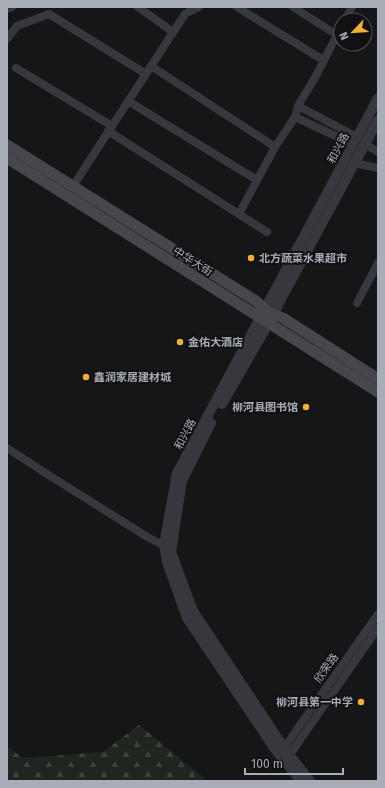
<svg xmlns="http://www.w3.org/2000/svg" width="385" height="788" font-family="'Fira Sans','Noto Sans SC',sans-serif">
  <defs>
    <pattern id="forest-firs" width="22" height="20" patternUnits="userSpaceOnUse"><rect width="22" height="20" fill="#1e261f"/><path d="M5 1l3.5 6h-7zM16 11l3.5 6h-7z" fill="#3c433d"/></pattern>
  </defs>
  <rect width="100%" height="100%" fill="#161618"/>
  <polygon fill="url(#forest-firs)" points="139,725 208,781 7,781 7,747 23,758 103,752"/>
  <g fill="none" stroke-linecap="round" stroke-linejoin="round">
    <g stroke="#37383d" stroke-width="8">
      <polyline points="138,7 173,32"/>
      <polyline points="237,7 323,60"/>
      <polyline points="293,7 337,35"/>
      <polyline points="7,9 12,7"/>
      <polyline points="345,20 352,7"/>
      <polyline points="7,39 17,26 49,14 146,74"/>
      <polyline points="151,66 275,147"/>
      <polyline points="16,68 112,126"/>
      <polyline points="128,101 257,180"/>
      <polyline points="298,106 357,137"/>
      <polyline points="295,117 353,144"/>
      <polyline points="108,131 267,232"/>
      <polyline points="365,144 378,152"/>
      <polyline points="354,163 378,168"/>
      <polyline points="73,186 185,14 199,7"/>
      <polyline points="239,214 275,147 295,117 298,106 317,74 341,27"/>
      <polyline points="357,303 378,263"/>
      <polyline points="7,448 47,474 149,538 169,548"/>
      <polyline points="280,751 284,748 378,614"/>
      <polyline points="285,758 289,756 293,750 378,628"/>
    </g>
    <g stroke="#37383d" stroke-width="10">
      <polyline points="222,404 274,314 280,301 378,120"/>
      <polyline points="211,423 182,481 171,552 193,611 284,748 310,781"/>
      <polyline points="301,781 277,752 187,618 167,562 164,545 177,473 378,98"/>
    </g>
    <g stroke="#45474d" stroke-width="11">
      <polyline points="7,145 256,301 268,312 283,318 378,379"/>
      <polyline points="7,158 378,392"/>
    </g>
  </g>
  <g fill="#f2b134" stroke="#111113" stroke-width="1.5">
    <circle cx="251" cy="258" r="4"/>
    <circle cx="180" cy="342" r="4"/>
    <circle cx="86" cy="377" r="4"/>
    <circle cx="306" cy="407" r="4"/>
    <circle cx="361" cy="702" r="4"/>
  </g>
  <g text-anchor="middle" stroke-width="4" stroke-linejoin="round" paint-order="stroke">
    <g font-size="11" fill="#a8adb8" stroke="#111113">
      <text transform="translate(338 148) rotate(-62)" y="4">和兴路</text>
      <text transform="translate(193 261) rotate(32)" y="4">中华大街</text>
      <text transform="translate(185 434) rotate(-62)" y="4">和兴路</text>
      <text transform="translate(326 668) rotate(-55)" y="4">欣荣路</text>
    </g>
    <g font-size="11" font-weight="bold" fill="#a8adb8" stroke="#111113" text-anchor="start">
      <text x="259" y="262">北方蔬菜水果超市</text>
      <text x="188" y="346">金佑大酒店</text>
      <text x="94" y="381">鑫润家居建材城</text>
      <text x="298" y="411" text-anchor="end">柳河县图书馆</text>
      <text x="353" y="706" text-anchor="end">柳河县第一中学</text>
    </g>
  </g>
  <rect width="385" height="788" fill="none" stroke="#a8adb8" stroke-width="16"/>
  <g transform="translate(353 32) rotate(245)"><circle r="19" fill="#111113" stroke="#4d4f55"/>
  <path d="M0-3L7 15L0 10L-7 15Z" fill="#f2b134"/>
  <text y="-6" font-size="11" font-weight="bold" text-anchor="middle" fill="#a8adb8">N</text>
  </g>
  <path d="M245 768v6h98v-6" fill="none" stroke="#a8adb8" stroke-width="2"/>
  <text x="251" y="768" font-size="12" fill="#a8adb8" stroke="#111113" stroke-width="3" paint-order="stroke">100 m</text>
</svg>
